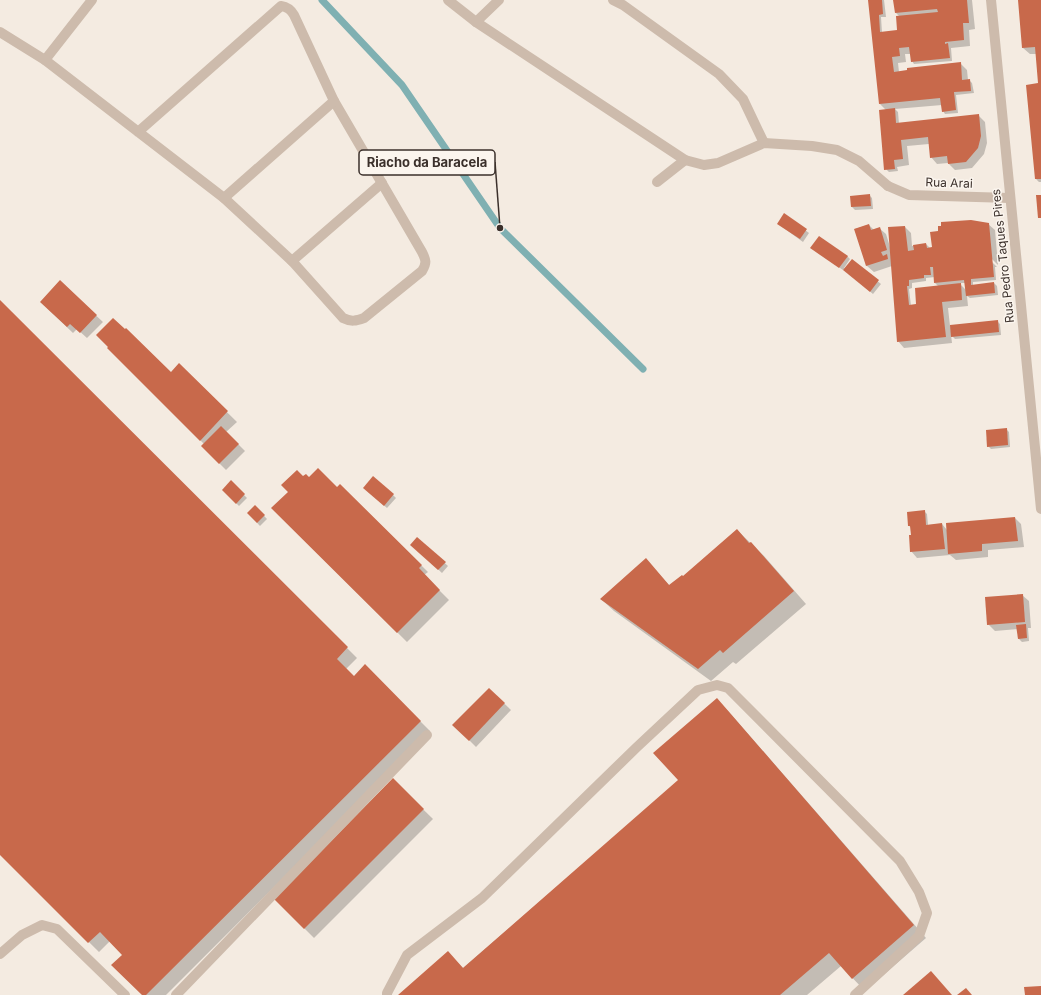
<svg xmlns="http://www.w3.org/2000/svg" width="1041" height="995" font-family="Inter,sans-serif">
  <rect width="100%" height="100%" fill="#f4ebe1"/>
  <g fill="#0003" fill-rule="evenodd">
    <polygon points="869,0 884,0 886,17 881,17 882,33 898,31 900,17 896,13 894,0 972,0 975,29 969,30 970,46 951,48 952,61 914,64 912,61 911,54 905,54 906,62 898,63 899,72 960,63 967,70 968,80 969,80 972,83 974,93 956,95 958,113 945,114 943,111 942,105 895,109 898,112 899,124 978,115 985,122 987,143 984,154 972,168 955,170 948,163 937,164 931,157 929,144 907,146 909,165 897,167 898,171 889,172 886,169 886,110 880,104"/>
    <polygon points="1019,0 1041,0 1041,182 1039,182 1036,179 1039,84 1037,54 1030,54 1023,48"/>
    <polygon points="869,195 872,198 873,209 855,210 852,207 851,197"/>
    <polygon points="785,215 809,233 803,242 781,226"/>
    <path d="M988,224L995,230L998,265L991,258V261L997,267H995L996,280L973,282V286L994,283L997,286L998,295L970,298L967,296L968,306L948,308L950,326L997,321L1000,324L1001,335L955,339L951,335L952,343L904,348L898,341L892,266L874,272L867,266L855,229L869,225L874,230L879,228L886,234L890,247L905,227L911,233L912,246L926,244L931,249ZM935,277V283L939,287L918,305L911,306L909,289L912,288V283L926,281V278ZM959,283H965L966,290Z"/>
    <polygon points="815,251 847,256 850,259 844,268 845,269 852,260 881,284 873,294 843,269 843,270"/>
    <polygon points="60,282 103,322 87,338 77,329 73,333 47,308"/>
    <polygon points="0,301 357,658 346,669 354,678 365,666 430,731 166,995 143,995 123,955 110,941 99,952 0,854"/>
    <polygon points="109,348 171,374 179,365 237,422 226,432 245,451 226,470 202,446 204,444"/>
    <polygon points="1006,429 1009,432 1010,447 991,449 988,446"/>
    <polygon points="231,482 247,498 239,506 223,490"/>
    <polygon points="340,485 428,572 424,575 449,600 407,642 272,508 337,488"/>
    <polygon points="367,491 393,495 396,498 387,508"/>
    <polygon points="255,506 267,519 260,526 248,513"/>
    <polygon points="924,511 927,514 928,525 942,524 947,530 1015,518 1021,524 1024,547 988,550 988,557 956,560 950,555 917,558 911,551 912,536 911,527 909,526"/>
    <polygon points="737,530 764,556 806,604 736,664 733,662 711,681 614,611 601,599 646,560 670,586 683,577"/>
    <polygon points="417,538 448,566 442,573 412,545"/>
    <polygon points="1022,595 1029,601 1031,628 1028,628 1029,641 1022,642 1019,639 1018,629 995,631 988,624"/>
    <polygon points="489,689 511,710 476,747 454,725"/>
    <polygon points="717,700 729,712 926,938 865,991 841,966 807,995 400,995 448,953 463,968 679,781"/>
    <polygon points="393,780 433,819 314,938 275,899"/>
  </g>
  <g fill="none" stroke-linecap="round" stroke-linejoin="round">
    <polyline stroke="#7fb0b2" stroke-width="7" points="322,0 402,85 500,228 643,369"/>
  </g>
  <g fill="#c8694b">
    <polygon points="868,0 882,0 883,14 879,15 880,32 897,30 896,16 938,12 937,9 895,13 893,0 967,0 969,23 963,23 964,40 945,42 945,44 948,43 950,58 911,62 909,47 899,48 900,56 892,57 894,72 907,70 907,68 961,62 962,80 970,79 971,91 954,92 956,110 942,112 940,98 879,104"/>
    <polygon points="1018,0 1041,0 1041,179 1035,179 1026,85 1038,83 1035,47 1022,48"/>
    <polygon points="895,108 896,123 979,114 981,136 978,148 966,162 948,164 947,156 930,158 928,137 901,140 903,159 894,160 895,169 884,170 879,110"/>
    <polygon points="870,194 871,206 851,207 850,196"/>
    <polygon points="1036,195 1041,195 1041,218 1038,218"/>
    <polygon points="784,213 807,229 800,239 777,224"/>
    <polygon points="971,220 989,223 994,277 971,279 971,285 994,282 995,293 966,296 964,280 934,283 933,267 930,267 931,275 924,275 924,278 909,280 909,286 907,286 909,305 916,304 915,288 961,283 962,300 942,302 946,337 897,342 888,227 905,226 908,251 914,250 913,245 926,243 927,248 932,247 930,232 938,231 938,226 941,226 941,222"/>
    <polygon points="869,224 871,230 880,227 887,250 881,252 883,256 887,254 888,259 866,266 854,229"/>
    <polygon points="819,236 848,256 839,268 810,248"/>
    <polygon points="852,259 879,280 870,292 843,270"/>
    <polygon points="60,280 97,315 80,333 70,324 67,327 40,302"/>
    <polygon points="0,300 348,647 337,659 354,676 365,664 421,721 146,995 142,995 111,965 122,955 100,932 88,943 0,855"/>
    <polygon points="113,318 125,329 126,328 171,372 179,363 228,411 200,441 107,348 108,347 96,335"/>
    <polygon points="998,320 999,332 951,337 950,325"/>
    <polygon points="221,426 239,444 219,464 201,446"/>
    <polygon points="1007,428 1008,445 987,447 986,430"/>
    <polygon points="318,468 337,487 340,484 422,565 419,568 440,590 397,633 271,508 288,492 281,485 297,470 303,476 306,474 309,477"/>
    <polygon points="373,476 394,494 384,506 363,488"/>
    <polygon points="231,480 245,494 236,504 222,490"/>
    <polygon points="255,505 265,515 257,523 247,513"/>
    <polygon points="925,510 926,525 942,523 945,549 910,552 909,535 911,535 910,526 908,526 907,512"/>
    <polygon points="1015,517 1018,541 982,544 982,551 948,554 946,523"/>
    <polygon points="737,529 749,543 751,542 794,591 723,653 720,650 698,669 600,599 646,558 669,585 682,575 683,576"/>
    <polygon points="417,537 446,562 438,570 410,545"/>
    <polygon points="1023,594 1025,622 987,625 985,597"/>
    <polygon points="1026,624 1027,638 1018,639 1016,625"/>
    <polygon points="489,688 505,703 469,741 452,725"/>
    <polygon points="717,698 914,925 852,979 829,953 780,995 398,995 448,951 463,968 678,780 653,753"/>
    <polygon points="393,778 424,809 304,929 274,899"/>
    <polygon points="931,971 952,995 903,995"/>
    <polygon points="1041,986 1041,995 1025,995 1024,987"/>
    <polygon points="966,988 972,995 957,995"/>
  </g>
  <g fill="none" stroke-linecap="round" stroke-linejoin="round">
    <g stroke="#cdbbac" stroke-width="10">
      <polyline points="448,0 476,22 685,160 704,165 718,163 764,143 812,146 837,150 859,161 888,186"/>
      <polyline points="45,60 92,0"/>
      <polyline points="0,954 22,935 42,925 57,929 125,995"/>
      <polyline points="176,995 427,735"/>
      <polyline points="387,995 387,993 407,955 482,898 637,747 698,690 717,685 728,688 900,861 919,892 927,913 919,936 855,995"/>
    </g>
    <g stroke="#cdbbac" stroke-width="10">
      <polyline points="613,0 623,5 719,74 743,99 764,143"/>
      <polyline points="476,22 499,0"/>
      <polyline points="657,182 685,160"/>
    </g>
    <g stroke="#cdbbac" stroke-width="10">
      <polyline points="991,0 1041,509"/>
      <path d="M0,32L45,60L224,198L292,261L343,318C351,322 356,321 364,318L422,271C427,263 426,260 422,252L334,101L294,15C291,10 288,7 281,6L138,132"/>
      <polyline points="888,186 909,195 1010,198"/>
      <polyline points="224,198 334,101"/>
      <polyline points="292,261 382,183"/>
    </g>
  </g>
  <g text-anchor="middle" stroke-width="3" stroke-linejoin="round" paint-order="stroke">
    <g font-size="12" fill="#3b302b" stroke="#fbf5ee">
      <text transform="translate(949 183) rotate(2)" y="4">Rua Arai</text>
      <text transform="translate(1003 256) rotate(-96)" y="4">Rua Pedro Taques Pires</text>
    </g>
  </g>
  <path fill="none" stroke="#3b302b" stroke-width="1.5" d="M500 228L495 162"/>
  <circle fill="#3b302b" stroke="#fbf5ee" stroke-width="1.5" cx="500" cy="228" r="4"/>
  <rect fill="#fbf5ee" stroke="#3b302b" stroke-width="1.5" x="359" y="150" width="136" height="25" rx="4"/>
  <g font-size="13" text-anchor="middle" font-weight="bold" fill="#3b302b">
    <text x="427" y="167">Riacho da Baracela</text>
  </g>
</svg>
